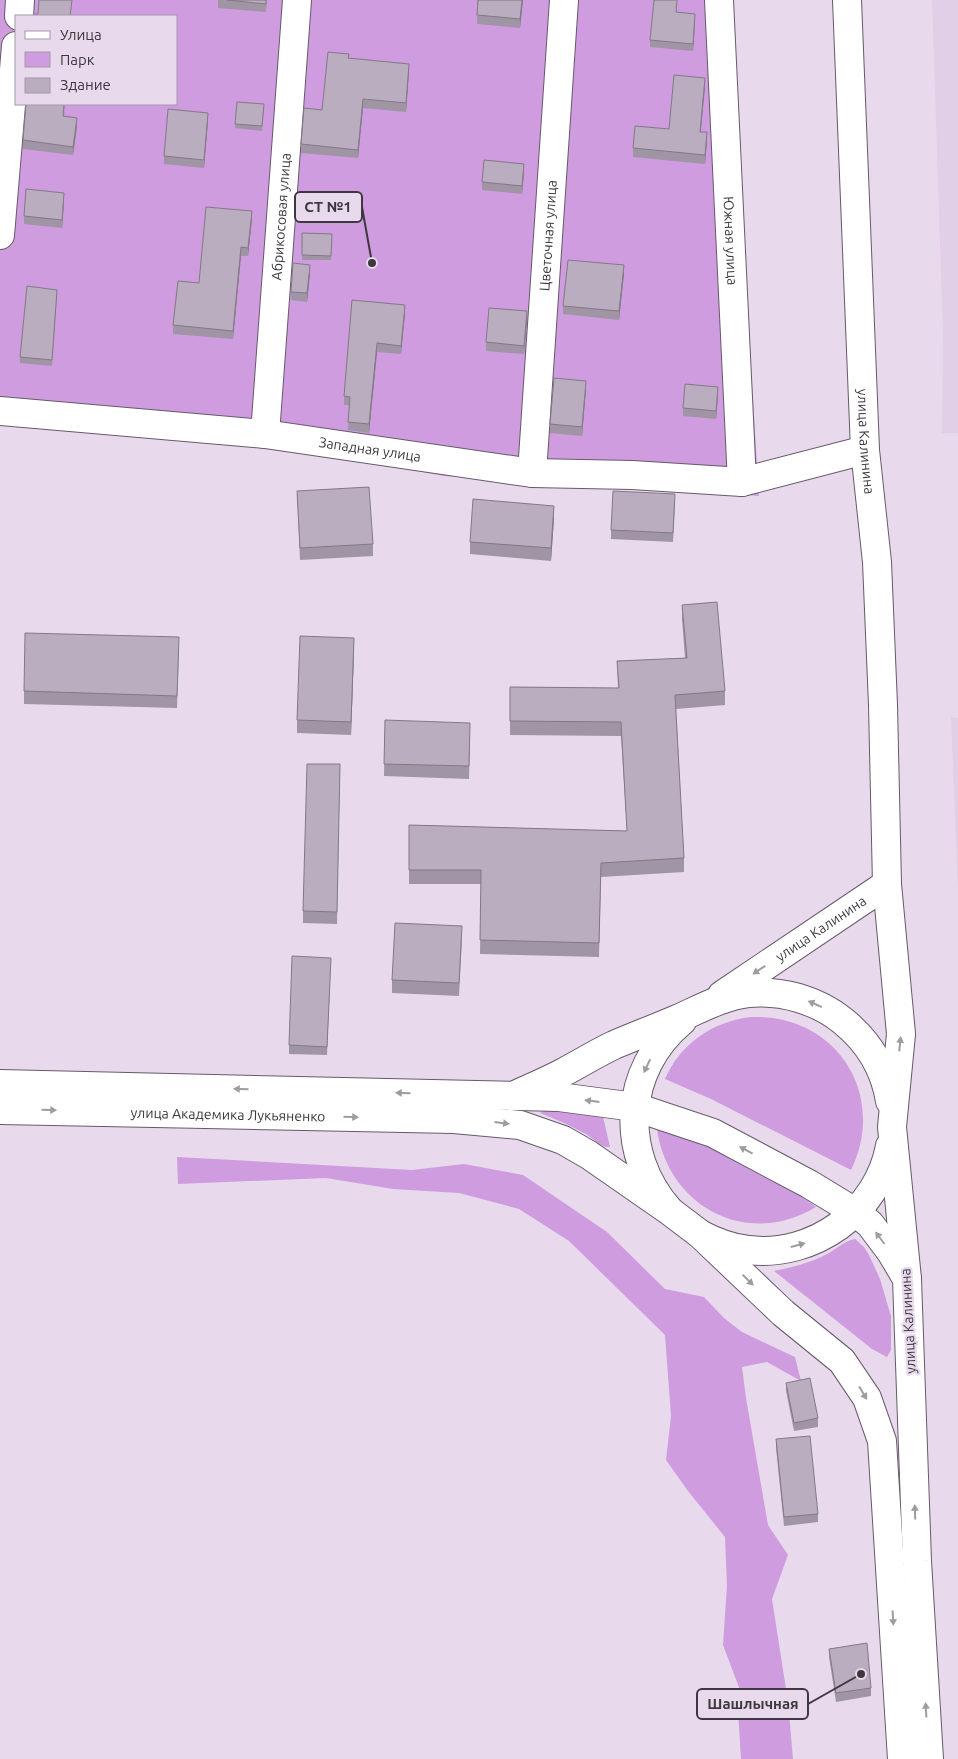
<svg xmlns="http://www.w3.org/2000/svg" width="958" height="1759" font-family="Ubuntu,sans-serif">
  <rect width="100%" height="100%" fill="#e8daec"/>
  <g fill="#e1cee7">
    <polygon points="932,0 958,0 958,433 942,433 943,334"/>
    <polygon points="951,717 958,718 958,893"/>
  </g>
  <g fill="#ce9cdf" fill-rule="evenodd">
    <path d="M0,0H728L759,496L605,485L444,476L298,449L0,423ZM16,16H176V104H16Z"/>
    <path d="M751,1017C836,1014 888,1094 851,1170L711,1099L665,1079C681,1043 712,1022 751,1017Z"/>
    <path d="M548,1109L602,1112L610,1147C599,1148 594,1138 586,1134C571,1126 556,1119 540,1113Z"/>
    <path d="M656,1119L779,1181L816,1207C743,1251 661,1202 656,1119Z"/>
    <polygon points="177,1157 412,1170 464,1164 523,1175 607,1232 665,1289 704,1297 724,1318 742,1332 795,1357 801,1381 767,1362 742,1367 746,1398 768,1525 788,1555 772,1599 788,1702 793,1759 741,1759 738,1711 740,1690 723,1645 727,1586 725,1537 688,1491 666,1460 671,1416 665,1335 569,1241 519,1209 459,1193 393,1189 326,1178 178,1184"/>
    <path d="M855,1239L864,1247L869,1255L880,1279L891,1316V1350L887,1357L872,1349L774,1271C793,1267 810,1263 827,1254C837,1249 844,1241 855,1239Z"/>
  </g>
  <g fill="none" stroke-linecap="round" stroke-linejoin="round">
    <g stroke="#665a6a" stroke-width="30">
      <g id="street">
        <path id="s1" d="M719,0L742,482"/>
        <path id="s2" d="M847,0L865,450L877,562L883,705L887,884L901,1034L892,1127L907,1279"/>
        <polyline points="19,16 20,0"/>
        <polyline points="0,235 16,46"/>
        <path id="s3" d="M0,411L265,434L532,473L632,475L742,482L865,450"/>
        <path id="s4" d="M265,434L297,0"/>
        <path id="s5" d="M532,473L564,0"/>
        <path id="s6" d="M722,995L887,884"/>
        <path d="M513,1096C530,1088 547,1081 564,1072C581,1063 597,1053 614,1045C635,1036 656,1028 677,1019C700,1009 723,996 748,993C782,990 817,1000 843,1021C869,1042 885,1069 890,1101"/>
        <path d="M669,1210C619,1153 623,1070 682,1021"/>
        <path d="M700,1234C715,1242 731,1248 748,1250C813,1258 878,1212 890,1146"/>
      </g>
    </g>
    <g stroke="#665a6a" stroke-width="30">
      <g id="highway">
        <polyline points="0,1084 559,1097 635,1107 713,1133 809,1184 855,1212 870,1224 891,1252 907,1279 917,1561 929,1759"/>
        <path id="s7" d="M0,1110L454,1119L520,1125L563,1140L589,1155L671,1212L700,1234L783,1313L842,1361L867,1398L882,1441L902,1759"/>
      </g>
    </g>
    <use href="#street" stroke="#fff" stroke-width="28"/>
    <use href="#highway" stroke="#fff" stroke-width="28"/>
  </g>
  <g fill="#a095a4">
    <polygon points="218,0 267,0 266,12 218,8"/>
    <polygon points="478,0 523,0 520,28 477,24"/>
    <polygon points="677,12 695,22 693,51 650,47 650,40"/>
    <polygon points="349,58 409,72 406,112 363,108 358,158 301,153 301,144 322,110"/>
    <polygon points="705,87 700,132 707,141 705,164 633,157 633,148 669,129"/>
    <polygon points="26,104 65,104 64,116 77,126 73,155 23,149 23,140"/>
    <polygon points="264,108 262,131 235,128 235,124"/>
    <polygon points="208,121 204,168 164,164 164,156"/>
    <polygon points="524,173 522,194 482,190 482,182"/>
    <polygon points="64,202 62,228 24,224 24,216"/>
    <polygon points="252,219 248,256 241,256 233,339 173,334 173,325 199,283"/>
    <polygon points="302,233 332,234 331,260 302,260"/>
    <polygon points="310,274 307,302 291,300 291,292"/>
    <polygon points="624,274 619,320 563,314 563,306"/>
    <polygon points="57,296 52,366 20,363 20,357"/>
    <polygon points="352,300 405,313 401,354 377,352 369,433 348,430 349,405 344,405 344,396"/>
    <polygon points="527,320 524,354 486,351 486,342"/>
    <polygon points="586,389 582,436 550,433 550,424"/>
    <polygon points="718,395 716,419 683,416 683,408"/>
    <polygon points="297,491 373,544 373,556 300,560"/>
    <polygon points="675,503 673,542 611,539 611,530"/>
    <polygon points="554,518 551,561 470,554 470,542"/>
    <polygon points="682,605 725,691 725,705 676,709 684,858 684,872 601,877 599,957 480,954 481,884 409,884 409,825 627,831 621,736 510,735 510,687 618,688 617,661 685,658 682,619"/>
    <polygon points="179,650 177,708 24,704 24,691"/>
    <polygon points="354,651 351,735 297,733 297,720"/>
    <polygon points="385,720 470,736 469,779 384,776"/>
    <polygon points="340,764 337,924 303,923 303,911"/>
    <polygon points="462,938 459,996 392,993 392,980"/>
    <polygon points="331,958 327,1055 289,1054 289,1045"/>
    <polygon points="786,1383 818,1418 818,1427 794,1431 786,1391"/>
    <polygon points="776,1439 818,1514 818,1522 784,1526 776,1448"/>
    <polygon points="829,1649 871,1688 871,1696 836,1702 829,1657"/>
  </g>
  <g fill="#827986">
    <polygon points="522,0 523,0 520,28 520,19"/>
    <polygon points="695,14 695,22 693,51 693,44"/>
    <polygon points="409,64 409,72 406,112 406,103"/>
    <polygon points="705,78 705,87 700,140 700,132"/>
    <polygon points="363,99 363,108 358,158 358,150"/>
    <polygon points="208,113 208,121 204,168 204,160"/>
    <polygon points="77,118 77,126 73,155 73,147"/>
    <polygon points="707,132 707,141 705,164 705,155"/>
    <polygon points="524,164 524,173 522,194 522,186"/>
    <polygon points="64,193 64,202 62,228 62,220"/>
    <polygon points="252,211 252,219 248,256 248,248"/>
    <polygon points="241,247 241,256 233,339 233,331"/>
    <polygon points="310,265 310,274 307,302 307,293"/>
    <polygon points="624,265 624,274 619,320 619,311"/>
    <polygon points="405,305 405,313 401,354 401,346"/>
    <polygon points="527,311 527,320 524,354 524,346"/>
    <polygon points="377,343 377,352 369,433 369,424"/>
    <polygon points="586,381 586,389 582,436 582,427"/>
    <polygon points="718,387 718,395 716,419 716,411"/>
    <polygon points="554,506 554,518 551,561 551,548"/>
    <polygon points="354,638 354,651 351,735 351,722"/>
  </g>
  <g fill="#baadbf" stroke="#827986">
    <polygon points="39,0 72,0 70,16 35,16 35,14 38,14"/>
    <polygon points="227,0 266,0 266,4"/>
    <polygon points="478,0 522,0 520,19 477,15"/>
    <polygon points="654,0 677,0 676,12 695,14 693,44 650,40"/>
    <polygon points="328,52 349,54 348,58 409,64 406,103 363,99 358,150 301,144 304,108 322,110"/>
    <polygon points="674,75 705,78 700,132 707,132 705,155 633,148 635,126 669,129"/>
    <polygon points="237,102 264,104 262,126 235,124"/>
    <polygon points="26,104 64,104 63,116 77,118 73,147 23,140"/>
    <polygon points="168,109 208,113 204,160 164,156"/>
    <polygon points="484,160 524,164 522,186 482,182"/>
    <polygon points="26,189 64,193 62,220 24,216"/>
    <polygon points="206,207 252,211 248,248 241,247 233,331 173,325 178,281 199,283"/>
    <polygon points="302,233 332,234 331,256 302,255"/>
    <polygon points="568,260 624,265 619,311 563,306"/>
    <polygon points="293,263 310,265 307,293 291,292"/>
    <polygon points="27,286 57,290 52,360 20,357"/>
    <polygon points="352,300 405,305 401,346 377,343 369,424 348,422 350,397 344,396"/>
    <polygon points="489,308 527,311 524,346 486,342"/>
    <polygon points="554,378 586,381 582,427 550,424"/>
    <polygon points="685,384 718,387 716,411 683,408"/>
    <polygon points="369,487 373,544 300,548 297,491"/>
    <polygon points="613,491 675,494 673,533 611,530"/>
    <polygon points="473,499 554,506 551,548 470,542"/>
    <polygon points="717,602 725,691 675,695 684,858 601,863 599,943 480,940 481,870 409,870 409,825 627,831 621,722 510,721 510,687 619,688 617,661 687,658 682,605"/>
    <polygon points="25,633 179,637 177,696 24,691"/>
    <polygon points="300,636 354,638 351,722 297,720"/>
    <polygon points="385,720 470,723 469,766 384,764"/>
    <polygon points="307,764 340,764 337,912 303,911"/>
    <polygon points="395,923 462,926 459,983 392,980"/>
    <polygon points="292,956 331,958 327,1047 289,1045"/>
    <polygon points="810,1378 818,1418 794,1423 786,1383"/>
    <polygon points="810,1436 818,1514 784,1517 776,1439"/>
    <polygon points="867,1643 871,1688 836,1693 829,1649"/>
  </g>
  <defs><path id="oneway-solid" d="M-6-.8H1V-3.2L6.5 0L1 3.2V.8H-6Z" transform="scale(1.25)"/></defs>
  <g fill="#9e9c9f">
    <use href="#oneway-solid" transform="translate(759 970) rotate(146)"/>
    <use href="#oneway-solid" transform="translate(815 1004) rotate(-156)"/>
    <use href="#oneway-solid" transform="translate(900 1044) rotate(-84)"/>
    <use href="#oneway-solid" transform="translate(647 1066) rotate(115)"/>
    <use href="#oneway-solid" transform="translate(241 1089) rotate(-179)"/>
    <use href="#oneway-solid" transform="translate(403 1093) rotate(-179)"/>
    <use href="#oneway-solid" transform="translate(592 1101) rotate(-173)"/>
    <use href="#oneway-solid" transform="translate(49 1110) rotate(1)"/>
    <use href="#oneway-solid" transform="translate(351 1117) rotate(1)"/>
    <use href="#oneway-solid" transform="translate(502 1123) rotate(7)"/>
    <use href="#oneway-solid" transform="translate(746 1150) rotate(-152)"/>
    <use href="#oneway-solid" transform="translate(880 1238) rotate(-127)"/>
    <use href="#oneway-solid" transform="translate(798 1245) rotate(-15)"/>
    <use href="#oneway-solid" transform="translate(748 1280) rotate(44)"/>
    <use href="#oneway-solid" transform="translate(863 1393) rotate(59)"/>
    <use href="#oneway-solid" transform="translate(915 1512) rotate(-92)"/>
    <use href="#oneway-solid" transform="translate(893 1618) rotate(87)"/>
    <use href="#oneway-solid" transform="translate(926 1710) rotate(-93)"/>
  </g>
  <g text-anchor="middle" stroke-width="4.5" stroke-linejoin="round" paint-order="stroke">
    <g font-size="14" fill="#3d383f" stroke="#e8daec">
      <text dy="5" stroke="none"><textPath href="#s4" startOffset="218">Абрикосовая улица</textPath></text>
      <text dy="5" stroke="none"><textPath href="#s5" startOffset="238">Цветочная улица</textPath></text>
      <text dy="5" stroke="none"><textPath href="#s1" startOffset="241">Южная улица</textPath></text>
      <text dy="5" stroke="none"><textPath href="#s2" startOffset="442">улица Калинина</textPath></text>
      <text dy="5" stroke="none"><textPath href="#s3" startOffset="372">Западная улица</textPath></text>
      <text dy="5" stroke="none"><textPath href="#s6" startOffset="119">улица Калинина</textPath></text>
      <text dy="5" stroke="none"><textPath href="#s7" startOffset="228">улица Академика Лукьяненко</textPath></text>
      <text transform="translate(908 1321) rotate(-93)" y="5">улица Калинина</text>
    </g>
  </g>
  <path fill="none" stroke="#3d383f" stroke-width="2" d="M372 263L362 207M861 1674L808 1704"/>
  <g fill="#3d383f" stroke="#e8daec" stroke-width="2">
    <circle cx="372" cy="263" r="5"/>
    <circle cx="861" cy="1674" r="5"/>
  </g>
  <g fill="#e8daec" stroke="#3d383f" stroke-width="2">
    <rect x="295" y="192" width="67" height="30" rx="5"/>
    <rect x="697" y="1689" width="111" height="30" rx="5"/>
  </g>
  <g font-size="15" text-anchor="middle" font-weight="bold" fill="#3d383f">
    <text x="328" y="212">СТ №1</text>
    <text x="753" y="1709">Шашлычная</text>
  </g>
  <rect x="15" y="15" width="162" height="90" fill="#e8daec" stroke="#a499a7"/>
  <rect x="25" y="31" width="25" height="8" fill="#ffffff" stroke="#a499a7"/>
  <text x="60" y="40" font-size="15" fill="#3d383f">Улица</text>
  <rect x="25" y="52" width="25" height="15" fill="#ce9cdf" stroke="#a499a7"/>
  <text x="60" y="65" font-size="15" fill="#3d383f">Парк</text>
  <rect x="25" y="78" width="25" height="15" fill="#baadbf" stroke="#a499a7"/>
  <text x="60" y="90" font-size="15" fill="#3d383f">Здание</text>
</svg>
